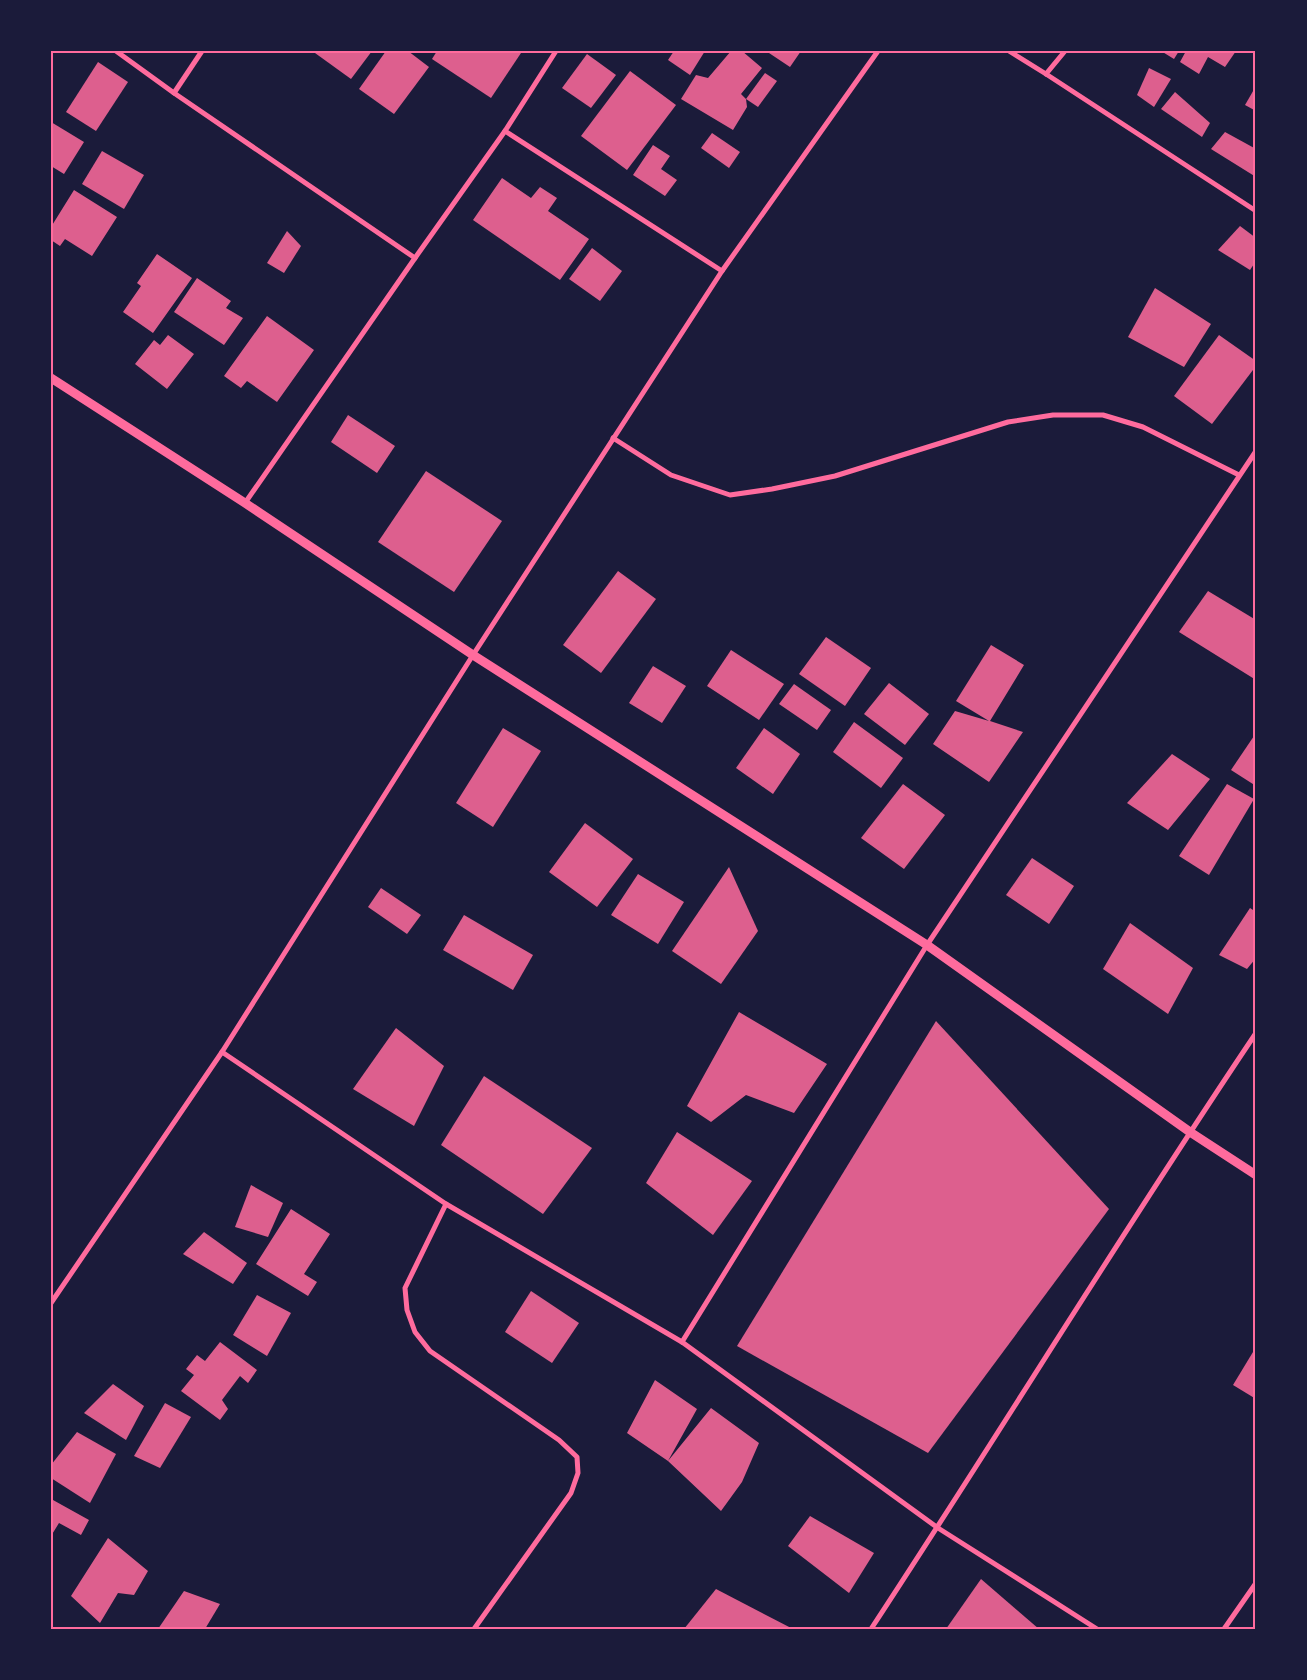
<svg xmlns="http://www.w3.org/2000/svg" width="1307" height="1680" font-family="'Sofia Sans Condensed',sans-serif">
  <rect width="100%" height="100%" fill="#1b1b3a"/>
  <g fill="#dd5f8e">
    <polygon points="316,51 372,51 351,79 315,53"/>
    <polygon points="386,51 408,51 429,67 394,114 359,89"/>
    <polygon points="437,51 519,51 521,53 491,98 432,59"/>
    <polygon points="674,51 705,51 690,75 668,60"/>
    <polygon points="731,51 742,51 762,68 741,94 746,99 747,107 733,130 681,99 696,75 708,78"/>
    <polygon points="766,51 801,51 790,67"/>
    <polygon points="1161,51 1179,51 1174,59"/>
    <polygon points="1186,51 1236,51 1225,67 1208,57 1199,74 1180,62"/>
    <polygon points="587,54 616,75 591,108 562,88"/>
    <polygon points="98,62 128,82 96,131 66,112"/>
    <polygon points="1149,68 1171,79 1154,107 1137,95"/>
    <polygon points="630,71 676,105 627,170 581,136"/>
    <polygon points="765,73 777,81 758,107 746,99"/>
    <polygon points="1256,86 1256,111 1245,105"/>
    <polygon points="1175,92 1210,123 1202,137 1161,109"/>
    <polygon points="51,122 84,142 64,174 51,166"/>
    <polygon points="1225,132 1256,149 1256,177 1211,149"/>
    <polygon points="712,133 740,152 729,168 701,148"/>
    <polygon points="653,145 670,156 661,169 677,180 665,196 633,175"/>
    <polygon points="102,151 144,175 124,209 82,184"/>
    <polygon points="502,178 531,198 540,187 557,198 548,211 589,239 560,280 473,220"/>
    <polygon points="74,190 117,217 92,256 65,239 60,246 51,240 51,227"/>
    <polygon points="1240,226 1256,238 1256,261 1250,270 1218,250"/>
    <polygon points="287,231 301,246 284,273 267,263"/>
    <polygon points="592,248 622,271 600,301 569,279"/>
    <polygon points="157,254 192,278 153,333 123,312 141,286 137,283"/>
    <polygon points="197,278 231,301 226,308 243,318 224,345 174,312"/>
    <polygon points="1155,288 1211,324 1184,367 1128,337"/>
    <polygon points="267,316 314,350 277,402 247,381 241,388 224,376"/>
    <polygon points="168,335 194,354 167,389 135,364 154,340 160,345"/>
    <polygon points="1219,335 1256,361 1256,366 1212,424 1174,396"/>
    <polygon points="348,415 395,446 377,473 331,442"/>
    <polygon points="426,471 502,521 454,592 378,542"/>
    <polygon points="618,571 656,599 601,673 563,645"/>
    <polygon points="1208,591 1256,620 1256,680 1179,632"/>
    <polygon points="826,637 871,668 845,706 799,674"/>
    <polygon points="991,645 1024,665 990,721 1023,732 989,782 933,744 955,711 989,721 956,701"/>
    <polygon points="731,650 784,684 759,720 707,686"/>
    <polygon points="653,666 686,686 662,723 629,703"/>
    <polygon points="889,683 929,714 905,745 864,714"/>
    <polygon points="794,684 831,710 817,730 779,704"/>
    <polygon points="854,722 903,758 881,788 833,752"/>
    <polygon points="503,728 541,751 493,827 456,803"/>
    <polygon points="764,728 800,754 773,794 736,768"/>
    <polygon points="1256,733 1256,786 1231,770"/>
    <polygon points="1172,754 1210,779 1168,830 1127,803"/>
    <polygon points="903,784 945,815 904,869 861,838"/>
    <polygon points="1227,784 1254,799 1209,875 1179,856"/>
    <polygon points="585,823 633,859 597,907 549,872"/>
    <polygon points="1032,858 1074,886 1049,924 1006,895"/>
    <polygon points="729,867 758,931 721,984 672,951"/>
    <polygon points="638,874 684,902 658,944 611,915"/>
    <polygon points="381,888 421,915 407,934 368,907"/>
    <polygon points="1250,908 1256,912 1256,958 1247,969 1219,955"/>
    <polygon points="464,915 533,955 513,990 443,950"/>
    <polygon points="1130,923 1193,968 1168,1014 1103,969"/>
    <polygon points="739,1012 827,1064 794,1113 746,1095 711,1122 687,1106"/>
    <polygon points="936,1021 1109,1209 928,1453 737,1346"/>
    <polygon points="396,1028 444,1066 414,1126 353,1089"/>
    <polygon points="484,1076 592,1148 543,1214 441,1145"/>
    <polygon points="677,1132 752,1181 713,1235 646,1183"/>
    <polygon points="251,1185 283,1203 268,1237 235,1227"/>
    <polygon points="291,1209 330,1234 304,1274 317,1282 308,1296 256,1264"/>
    <polygon points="204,1232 247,1263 233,1284 183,1254"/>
    <polygon points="531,1291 579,1323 552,1363 505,1332"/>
    <polygon points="257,1295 291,1313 267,1356 233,1335"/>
    <polygon points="220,1342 257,1370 248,1383 240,1376 222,1400 228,1409 220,1420 181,1391 194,1375 186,1369 197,1355 205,1361"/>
    <polygon points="1256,1347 1256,1399 1233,1385"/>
    <polygon points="655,1380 697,1409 668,1461 711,1408 759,1443 742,1482 721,1511 668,1461 627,1433"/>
    <polygon points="113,1384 144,1406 126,1440 84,1413"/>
    <polygon points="165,1403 191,1417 160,1468 134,1456"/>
    <polygon points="77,1432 116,1454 90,1503 51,1478 51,1465"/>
    <polygon points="53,1500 89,1520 81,1535 59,1523 51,1536 51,1503"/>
    <polygon points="810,1516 874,1553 849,1593 788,1546"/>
    <polygon points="108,1538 148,1571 134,1595 118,1593 100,1623 71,1596"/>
    <polygon points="981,1579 1039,1629 946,1629"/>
    <polygon points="716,1589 793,1629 684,1629"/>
    <polygon points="184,1591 220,1604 205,1629 158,1629"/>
  </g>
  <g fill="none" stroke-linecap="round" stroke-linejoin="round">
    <g stroke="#ff6b9d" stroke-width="5">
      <polyline points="116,51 174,93 415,258"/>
      <polyline points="1009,51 1046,74 1256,211"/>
      <polyline points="1046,74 1065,51"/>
      <polyline points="174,93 202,51"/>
      <polyline points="505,131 722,271"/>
      <polyline points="613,438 671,475 730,495 772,489 835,476 1008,422 1053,415 1103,415 1143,427 1239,475"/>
      <polyline points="245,503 415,258 505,131 556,51"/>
      <polyline points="222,1052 446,1204 682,1342 938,1528 1097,1629"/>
      <polyline points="446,1204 405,1288 407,1310 415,1332 430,1351 559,1440 577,1457 578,1473 571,1493 474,1629"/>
      <polyline points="51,1303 222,1052 473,655 722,271 878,51"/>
      <polyline points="682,1342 927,945 1256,451"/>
      <path d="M871,1629C1001,1431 1124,1229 1256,1033"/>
      <polyline points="1224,1629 1256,1583"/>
    </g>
    <polyline stroke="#ff6b9d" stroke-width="9" points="51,378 245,503 473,655 927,945 1190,1132 1256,1175"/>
  </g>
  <rect width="1307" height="1680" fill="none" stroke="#1b1b3a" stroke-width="105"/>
  <rect x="52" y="52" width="1202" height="1576" fill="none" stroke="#ff6b9d" stroke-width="2"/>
</svg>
